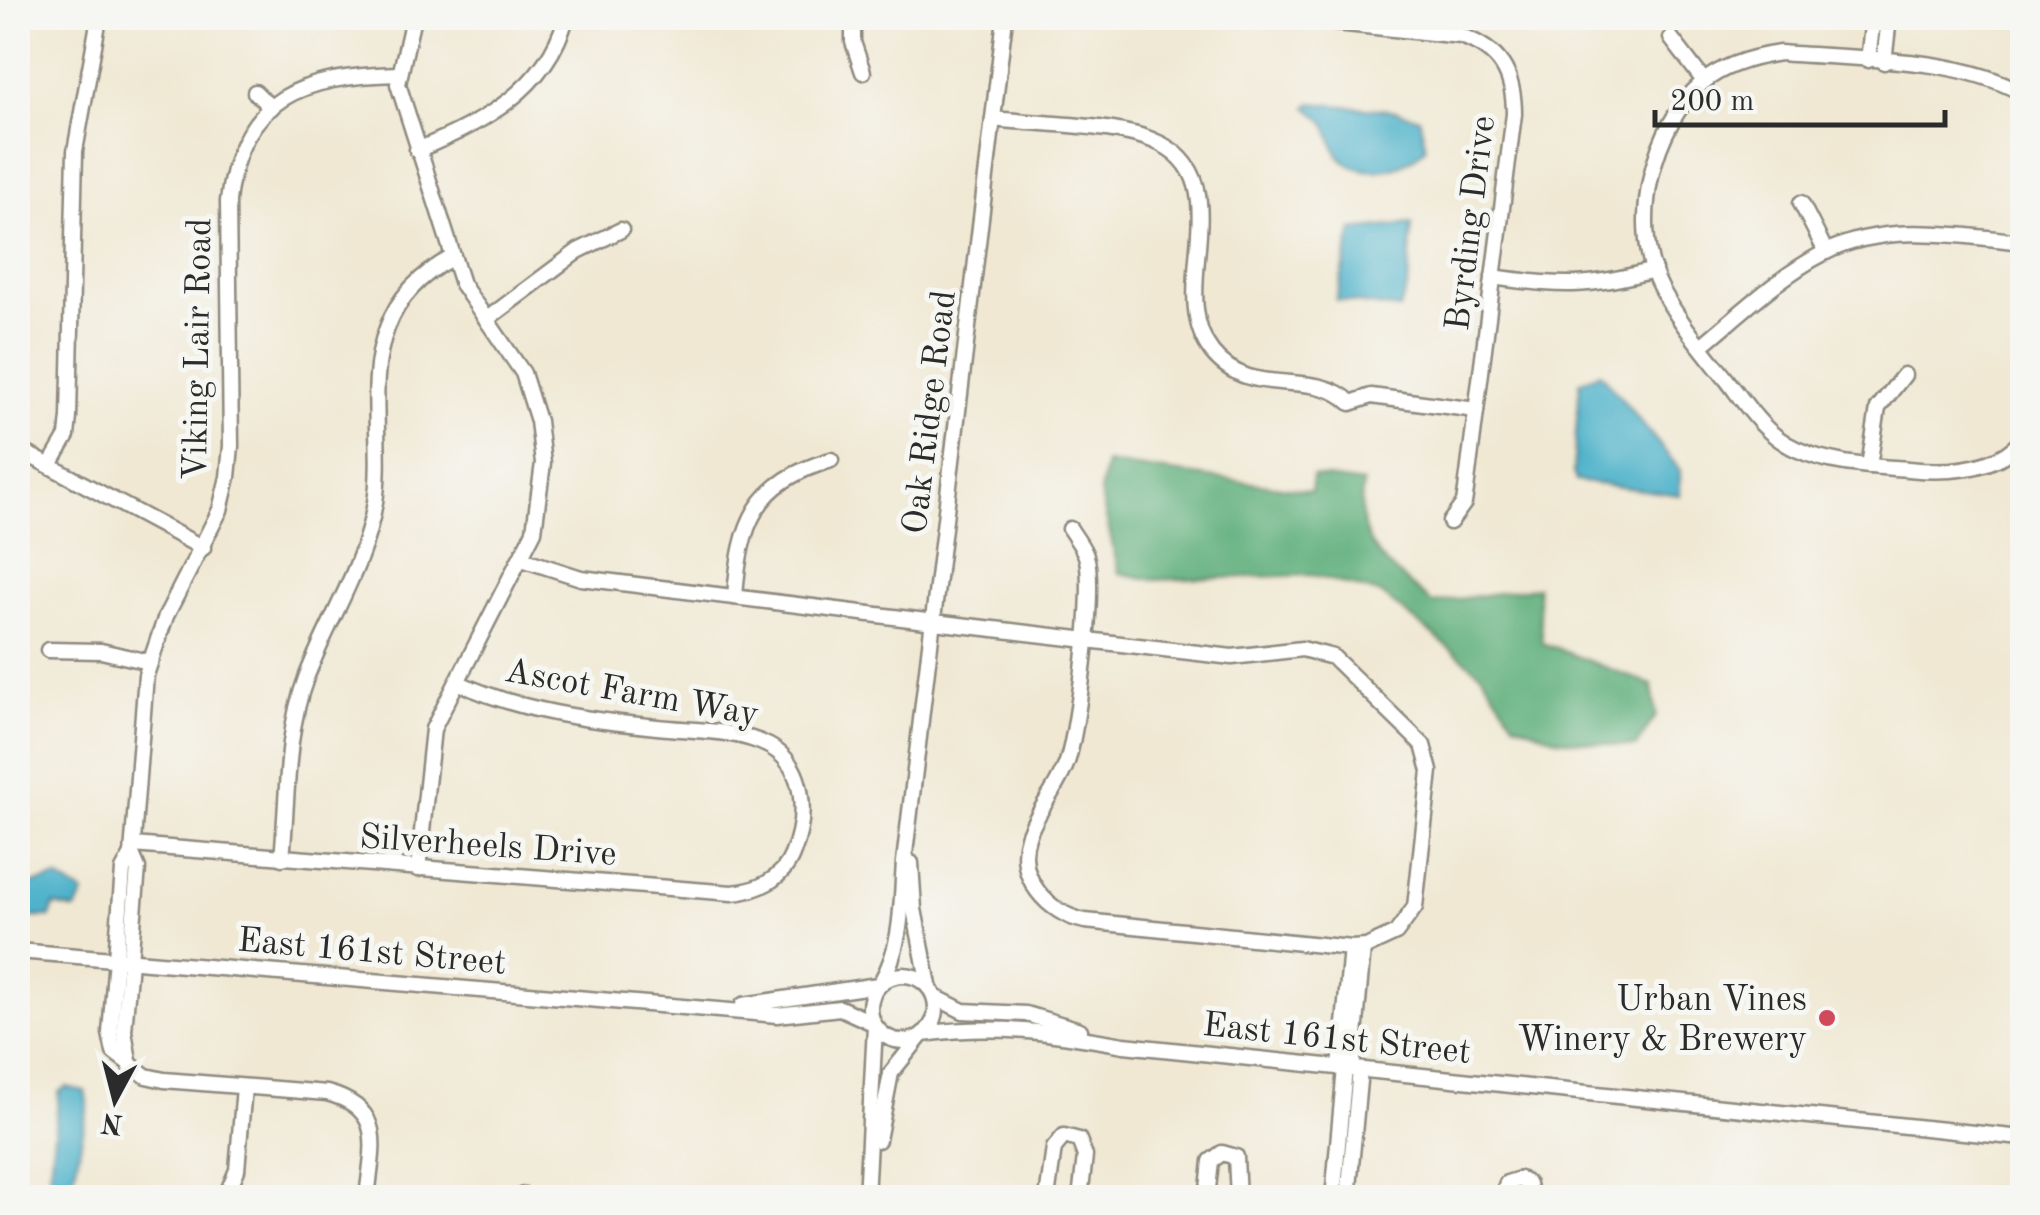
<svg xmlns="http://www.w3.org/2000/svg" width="2040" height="1215" font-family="'Old Standard TT',serif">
  <rect width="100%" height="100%" fill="#f6f6f2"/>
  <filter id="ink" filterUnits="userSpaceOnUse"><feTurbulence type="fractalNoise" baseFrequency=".01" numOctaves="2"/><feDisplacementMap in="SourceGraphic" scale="20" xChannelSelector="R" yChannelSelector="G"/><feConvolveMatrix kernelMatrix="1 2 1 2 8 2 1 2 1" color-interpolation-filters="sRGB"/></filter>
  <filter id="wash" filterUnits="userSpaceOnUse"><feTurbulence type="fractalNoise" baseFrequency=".0048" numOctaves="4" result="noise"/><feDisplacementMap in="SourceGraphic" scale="40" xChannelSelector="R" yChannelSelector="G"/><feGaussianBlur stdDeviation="2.25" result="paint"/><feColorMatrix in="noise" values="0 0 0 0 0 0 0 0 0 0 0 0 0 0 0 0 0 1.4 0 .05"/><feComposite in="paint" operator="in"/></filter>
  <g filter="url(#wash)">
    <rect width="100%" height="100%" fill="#f0e8d3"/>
    <path fill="#5dae7a" stroke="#446c52" stroke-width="2.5" d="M1106,463L1311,491L1313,476L1363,483C1353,549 1387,563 1432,603L1537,587L1542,643L1652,685L1656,715L1636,747L1558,739L1514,722L1481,673L1381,594L1312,575L1154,580L1119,573L1100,492Z"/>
    <g fill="#4ab0c9" stroke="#3a6e7a" stroke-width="2.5">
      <path d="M1312,103L1398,111L1419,118L1426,146C1410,169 1365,181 1342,159C1332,150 1333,134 1325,123C1321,117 1313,112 1307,107Z"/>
      <polygon points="1412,224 1408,286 1399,309 1336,300 1353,230"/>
      <polygon points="1600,372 1680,470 1680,495 1576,481 1573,472 1580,382"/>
      <polygon points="58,878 84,894 76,910 54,905 50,917 20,917 20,895 27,885"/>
      <polygon points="66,1087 85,1091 88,1106 70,1197 47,1197 59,1092"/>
    </g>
  </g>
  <g filter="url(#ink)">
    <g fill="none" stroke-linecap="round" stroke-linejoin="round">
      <g stroke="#8e8a7f" stroke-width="19">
        <g id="minor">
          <polyline points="413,18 398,84 462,284 523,373 538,421 543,463 534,531 433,729 418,869"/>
          <polyline points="853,18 853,42 863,72"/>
          <path d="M1289,18L1461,36C1500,50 1514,73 1514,114L1466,490L1464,503L1450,522"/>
          <polyline points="1671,38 1704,81"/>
          <polyline points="1868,60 1873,18"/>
          <polyline points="1884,62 1889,18"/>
          <polyline points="255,92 271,108"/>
          <path d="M2022,93C1958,56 1853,59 1780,53C1753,57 1723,65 1702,83C1653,126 1631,219 1657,280C1673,315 1703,350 1727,380C1747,406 1765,435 1796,449C1831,465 1871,466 1908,469C1946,473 1995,471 2022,440"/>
          <path d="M993,119C1037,124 1113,124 1152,140C1246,176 1163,290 1212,352C1252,402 1313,366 1351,403L1371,396L1476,410"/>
          <path d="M417,150C481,124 546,90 566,18"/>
          <polyline points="1801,203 1826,252"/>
          <path d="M1493,277C1560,287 1588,288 1654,270"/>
          <polyline points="487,319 578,251 621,230"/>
          <path d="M1701,346C1740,314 1779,276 1824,253C1884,222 1959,235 2022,242"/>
          <polyline points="18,449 203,548"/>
          <polyline points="50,465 67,436 69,417 75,151 99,18"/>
          <polyline points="1869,466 1878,408 1904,375"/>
          <path d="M522,559L581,578L934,622L1232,657L1302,649L1333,657L1423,745L1430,771L1415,907L1396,933L1366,947L1351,948L1085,921C1048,914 1015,877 1028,837C1037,810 1058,788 1067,762C1078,730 1096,585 1086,556C1083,547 1075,537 1070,529"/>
          <path d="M735,597C740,523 755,482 831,460"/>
          <polyline points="48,650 101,651 149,662"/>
          <path d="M133,845L732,893C757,891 782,880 792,855C807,819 808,767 769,746C737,729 692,731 657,727C588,720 521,712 457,682"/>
          <path d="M132,854L123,870L110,1033L114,1052L146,1076L164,1080L327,1093C387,1109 372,1147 367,1198"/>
          <path d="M282,858C288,799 285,734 306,678C329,618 365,566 375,502C384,446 366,381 387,328C399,295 423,273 453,257"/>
          <polyline points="911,863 914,909 929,985"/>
          <polyline points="18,951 777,1015 840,1008 873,1023"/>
          <circle cx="903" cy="1008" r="33"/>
          <path d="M881,982C903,944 901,905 904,862L1005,18"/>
          <polyline points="935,997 963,1011 1026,1014 1080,1030"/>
          <polyline points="743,1005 878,985"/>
          <path d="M923,1034C998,1024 1050,1032 1124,1045L2022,1138"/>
          <path d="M130,1067L124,1031L138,868L132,854L146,675L166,616L220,510L228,477L231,446L228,201C241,95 304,76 399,74"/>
          <polyline points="1340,1068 1351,948"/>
          <polyline points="1352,1069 1363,948"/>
          <polyline points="878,1140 891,1073 919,1038"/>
          <polyline points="523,1195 526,1198"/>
          <polyline points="225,1198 237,1170 244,1087"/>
          <polyline points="866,1198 875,1026"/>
          <polyline points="1047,1198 1054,1148 1064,1136 1079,1140 1085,1156 1080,1198"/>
          <polyline points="1207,1198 1211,1161 1222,1153 1236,1157 1238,1198"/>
          <polyline points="1333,1198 1345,1068"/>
          <polyline points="1348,1198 1360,1070"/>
          <polyline points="1501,1198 1507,1183 1520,1179 1528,1184 1531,1198"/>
          <polyline points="1666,1198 1679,1198"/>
        </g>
      </g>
      <use href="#minor" stroke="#fff" stroke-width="14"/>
    </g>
  </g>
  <circle fill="#d1495b" stroke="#f6f6f2" stroke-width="4" cx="1827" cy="1018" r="10"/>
  <g text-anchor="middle" stroke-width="10" stroke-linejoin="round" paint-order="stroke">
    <g font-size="35" fill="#2b2b2b" stroke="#f6f6f2">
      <text transform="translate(1469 223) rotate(-83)" y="12">Byrding Drive</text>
      <text transform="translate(196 349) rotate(-89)" y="12">Viking Lair Road</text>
      <text transform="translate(928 412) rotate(-83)" y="12">Oak Ridge Road</text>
      <text transform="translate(632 691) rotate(10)" y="12">Ascot Farm Way</text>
      <text transform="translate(488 844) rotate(4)" y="12">Silverheels Drive</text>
      <text transform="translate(372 950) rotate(5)" y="12">East 161st Street</text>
      <text transform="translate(1337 1037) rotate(6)" y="12">East 161st Street</text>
    </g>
    <g font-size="35" fill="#2b2b2b" stroke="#f6f6f2" text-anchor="end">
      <text x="1807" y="1010">Urban Vines<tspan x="1807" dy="40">Winery &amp; Brewery</tspan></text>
    </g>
  </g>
  <rect width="2040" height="1215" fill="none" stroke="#f6f6f2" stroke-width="60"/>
  <g transform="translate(115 1100) rotate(187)" stroke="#f6f6f2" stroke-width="8" paint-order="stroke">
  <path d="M0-8L18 38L0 25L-18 38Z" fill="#2b2b2b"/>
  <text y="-15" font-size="28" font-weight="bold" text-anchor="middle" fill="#2b2b2b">N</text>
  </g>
  <path d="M1655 110v15h290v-15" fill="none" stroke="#2b2b2b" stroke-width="5"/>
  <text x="1670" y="110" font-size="30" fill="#2b2b2b" stroke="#f6f6f2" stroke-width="8" paint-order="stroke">200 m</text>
</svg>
